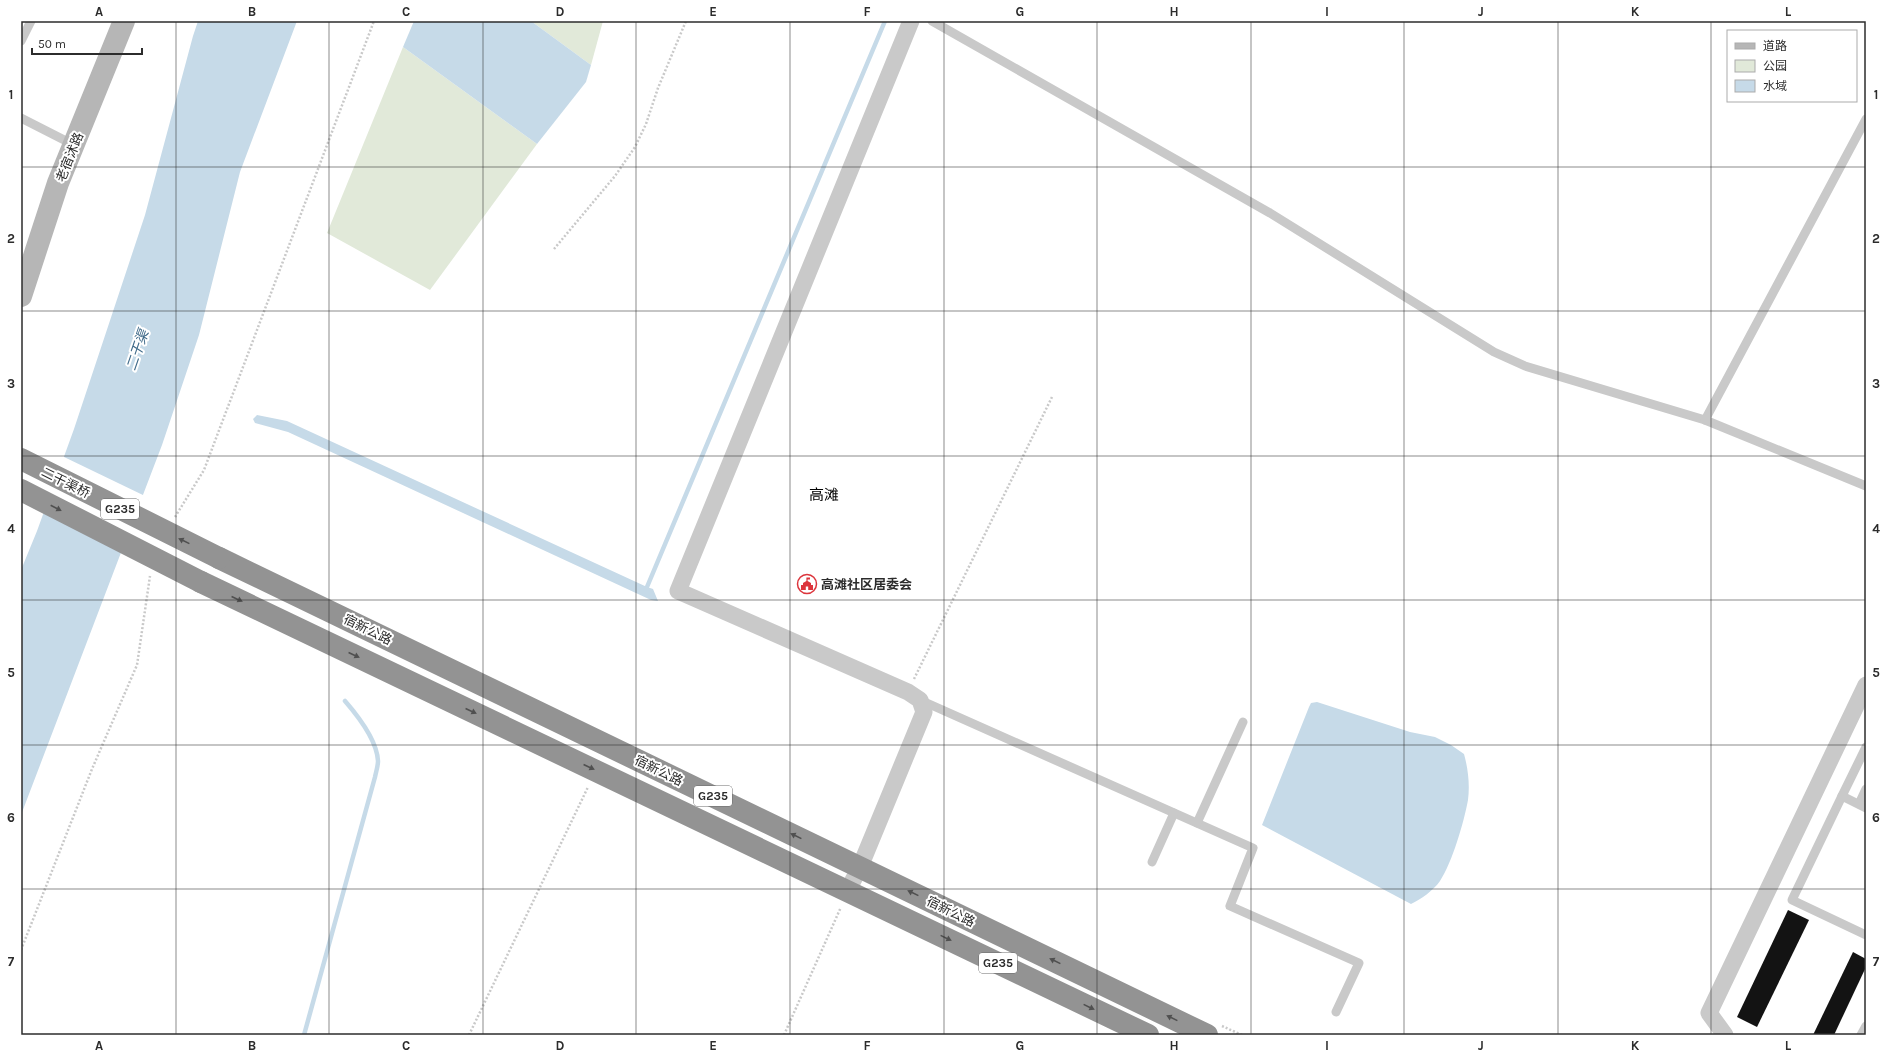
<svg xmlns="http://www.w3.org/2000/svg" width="1887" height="1056" font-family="Karla,'Noto Sans SC',sans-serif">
  <rect width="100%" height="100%" fill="#fff"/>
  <g fill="#e1e9d9">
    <polygon points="531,21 603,21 591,65"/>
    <polygon points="403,47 537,144 430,290 327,233"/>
  </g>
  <g fill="#c6dae8">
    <polygon points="198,21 297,21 240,172 199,335 162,445 21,815 21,570 37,531 74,429 145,215 193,36"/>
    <polygon points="414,21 531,21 591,65 586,82 537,144 403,47"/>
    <polygon points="257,415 287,421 647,587 653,589 658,601 651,600 288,432 255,423 253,419"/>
    <path d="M1317,702L1410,732L1435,737L1451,745L1464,754C1468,768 1470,785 1468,800C1464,822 1452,863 1440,881C1433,891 1421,899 1411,904L1262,825L1309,707L1311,703Z"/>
  </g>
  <polygon fill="#fff" points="62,456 145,496 125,550 43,510"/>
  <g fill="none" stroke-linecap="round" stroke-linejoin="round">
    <g stroke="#c6dae8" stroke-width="4.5">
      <polyline points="647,587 885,21"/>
      <path d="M304,1035L375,777C376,772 378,766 378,761C377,740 358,716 345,701"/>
    </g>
  </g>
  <g fill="#131313">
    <polygon points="1788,910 1809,920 1757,1027 1737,1017"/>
    <polygon points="1853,952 1866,959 1866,967 1834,1035 1813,1035"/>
  </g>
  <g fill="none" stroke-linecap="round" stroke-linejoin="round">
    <g stroke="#c9c9c9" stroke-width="2.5" stroke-dasharray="2 2" stroke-linecap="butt">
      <polyline points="554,249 615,176 635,147 646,124 658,88 686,21"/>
      <polyline points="175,517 204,470 374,21"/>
      <polyline points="914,679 1052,397"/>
      <polyline points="21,950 92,769 137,665 150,576"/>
      <polyline points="1222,1026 1242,1035"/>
      <polyline points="469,1035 588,787"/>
      <polyline points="784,1035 841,907"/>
    </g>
    <g stroke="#c9c9c9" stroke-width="9">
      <polyline points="932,21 1270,213 1494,352 1525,366 1705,420 1866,486"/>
      <polyline points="21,41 31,21"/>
      <polyline points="21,118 74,145"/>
      <polyline points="1705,420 1866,119"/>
      <polyline points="920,700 1253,848 1230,906 1359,963 1336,1012"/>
      <polyline points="1842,796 1866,747"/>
      <polyline points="1859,804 1866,789"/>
      <polyline points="1866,808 1842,796 1792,900 1866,935"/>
      <polyline points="1197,823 1243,722"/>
      <polyline points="1152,862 1174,813"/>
      <polyline points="1861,1035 1866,1026"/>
    </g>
    <g stroke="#c9c9c9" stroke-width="17">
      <polyline points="848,890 860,867 924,712 920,700 908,692 678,591 911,21"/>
      <polyline points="1725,1035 1709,1013 1866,685"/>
    </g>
    <polyline stroke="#b6b6b6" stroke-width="22" points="21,296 58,183 124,21"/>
    <g stroke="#939393" stroke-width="22">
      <polyline points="219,558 1207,1035"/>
      <polyline points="201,582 1148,1035"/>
    </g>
    <g stroke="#939393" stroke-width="22">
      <polyline points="21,459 219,558"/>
      <polyline points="21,490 201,582"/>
    </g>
  </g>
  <defs><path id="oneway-solid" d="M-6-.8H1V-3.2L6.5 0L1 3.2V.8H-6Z"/></defs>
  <g fill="#505050">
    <use href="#oneway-solid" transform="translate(56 508) rotate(27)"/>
    <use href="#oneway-solid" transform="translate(184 541) rotate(-154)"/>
    <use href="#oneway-solid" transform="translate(237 599) rotate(25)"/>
    <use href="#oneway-solid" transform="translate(354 655) rotate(25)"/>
    <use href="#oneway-solid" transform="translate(471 711) rotate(25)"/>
    <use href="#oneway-solid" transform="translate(589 767) rotate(25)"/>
    <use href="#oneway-solid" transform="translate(796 836) rotate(-154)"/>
    <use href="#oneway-solid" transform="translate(913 893) rotate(-154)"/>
    <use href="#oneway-solid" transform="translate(946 938) rotate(26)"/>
    <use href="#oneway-solid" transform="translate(1055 961) rotate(-154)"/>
    <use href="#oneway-solid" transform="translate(1089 1007) rotate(26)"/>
    <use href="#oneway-solid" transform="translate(1172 1018) rotate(-154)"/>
  </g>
  <path fill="none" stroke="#2c2c2c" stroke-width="1" stroke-opacity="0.55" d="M176,21V1035M329,21V1035M483,21V1035M636,21V1035M790,21V1035M944,21V1035M1097,21V1035M1251,21V1035M1404,21V1035M1558,21V1035M1711,21V1035M21,167H1866M21,311H1866M21,456H1866M21,600H1866M21,745H1866M21,889H1866"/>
  <defs>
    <g id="civic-ring" transform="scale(1)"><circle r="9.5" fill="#fff" stroke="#dc353c" stroke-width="1.5"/><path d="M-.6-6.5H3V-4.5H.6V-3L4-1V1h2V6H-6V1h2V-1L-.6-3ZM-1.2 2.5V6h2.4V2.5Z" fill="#dc353c"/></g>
  </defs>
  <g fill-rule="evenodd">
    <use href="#civic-ring" x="807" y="584"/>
  </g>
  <g text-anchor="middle" stroke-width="4" stroke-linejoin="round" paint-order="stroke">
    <g fill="#fff" stroke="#6b6b6b" stroke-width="1">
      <rect x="101" y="499" width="38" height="20" rx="3"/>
      <rect x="694" y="786" width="38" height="20" rx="3"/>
      <rect x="979" y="953" width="38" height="20" rx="3"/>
    </g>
    <g font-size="12" font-weight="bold" fill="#2c2c2c">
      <text x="120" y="513">G235</text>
      <text x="713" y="800">G235</text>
      <text x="998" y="967">G235</text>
    </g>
    <g font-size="13" fill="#2c2c2c" stroke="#fff">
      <text transform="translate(69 157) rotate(-68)" y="5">老宿沭路</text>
      <text transform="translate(66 482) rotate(26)" y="5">二干渠桥</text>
      <text transform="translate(368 629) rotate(26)" y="5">宿新公路</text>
      <text transform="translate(659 770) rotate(26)" y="5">宿新公路</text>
      <text transform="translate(951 911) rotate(26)" y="5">宿新公路</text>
    </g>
    <g font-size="13" font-weight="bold" fill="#2c2c2c" stroke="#fff" text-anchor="start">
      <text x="821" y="589">高滩社区居委会</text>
    </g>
    <g font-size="14" font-style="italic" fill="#3f6a89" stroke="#fff">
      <text transform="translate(137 350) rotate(-71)" y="5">二干渠</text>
    </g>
    <g font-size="15" fill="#000" stroke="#fff">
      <text x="824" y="500">高滩</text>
    </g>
  </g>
  <rect width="1887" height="1056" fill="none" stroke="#ffffff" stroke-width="44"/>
  <rect x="1727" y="30" width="130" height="72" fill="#ffffff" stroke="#ababab"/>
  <rect x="1735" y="43" width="20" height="6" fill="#b6b6b6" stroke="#ababab"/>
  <text x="1763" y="50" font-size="12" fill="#2c2c2c">道路</text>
  <rect x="1735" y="60" width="20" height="12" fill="#e1e9d9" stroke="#ababab"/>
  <text x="1763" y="70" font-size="12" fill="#2c2c2c">公园</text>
  <rect x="1735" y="80" width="20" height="12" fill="#c6dae8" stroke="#ababab"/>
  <text x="1763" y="90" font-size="12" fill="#2c2c2c">水域</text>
  <path d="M32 48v6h110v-6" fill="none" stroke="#2c2c2c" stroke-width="2"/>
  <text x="38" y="48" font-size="12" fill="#2c2c2c" stroke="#ffffff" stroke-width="3" paint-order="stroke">50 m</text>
  <rect x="22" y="22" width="1843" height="1012" fill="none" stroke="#2c2c2c" stroke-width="1.5"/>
  <g font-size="13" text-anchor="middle" font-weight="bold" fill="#2c2c2c">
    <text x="99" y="16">A</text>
    <text x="252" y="16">B</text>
    <text x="406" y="16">C</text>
    <text x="560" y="16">D</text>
    <text x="713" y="16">E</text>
    <text x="867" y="16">F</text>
    <text x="1020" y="16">G</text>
    <text x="1174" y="16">H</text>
    <text x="1327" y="16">I</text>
    <text x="1481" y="16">J</text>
    <text x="1635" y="16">K</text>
    <text x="1788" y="16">L</text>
    <text x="11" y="99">1</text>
    <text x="1876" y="99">1</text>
    <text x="11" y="243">2</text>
    <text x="1876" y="243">2</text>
    <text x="11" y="388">3</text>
    <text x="1876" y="388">3</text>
    <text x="11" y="533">4</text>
    <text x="1876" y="533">4</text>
    <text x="11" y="677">5</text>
    <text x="1876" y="677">5</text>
    <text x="11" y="822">6</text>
    <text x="1876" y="822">6</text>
    <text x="11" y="966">7</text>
    <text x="1876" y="966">7</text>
    <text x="99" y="1050">A</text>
    <text x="252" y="1050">B</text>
    <text x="406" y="1050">C</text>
    <text x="560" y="1050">D</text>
    <text x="713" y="1050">E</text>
    <text x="867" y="1050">F</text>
    <text x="1020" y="1050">G</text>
    <text x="1174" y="1050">H</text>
    <text x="1327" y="1050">I</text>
    <text x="1481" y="1050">J</text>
    <text x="1635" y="1050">K</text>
    <text x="1788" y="1050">L</text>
  </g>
</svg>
